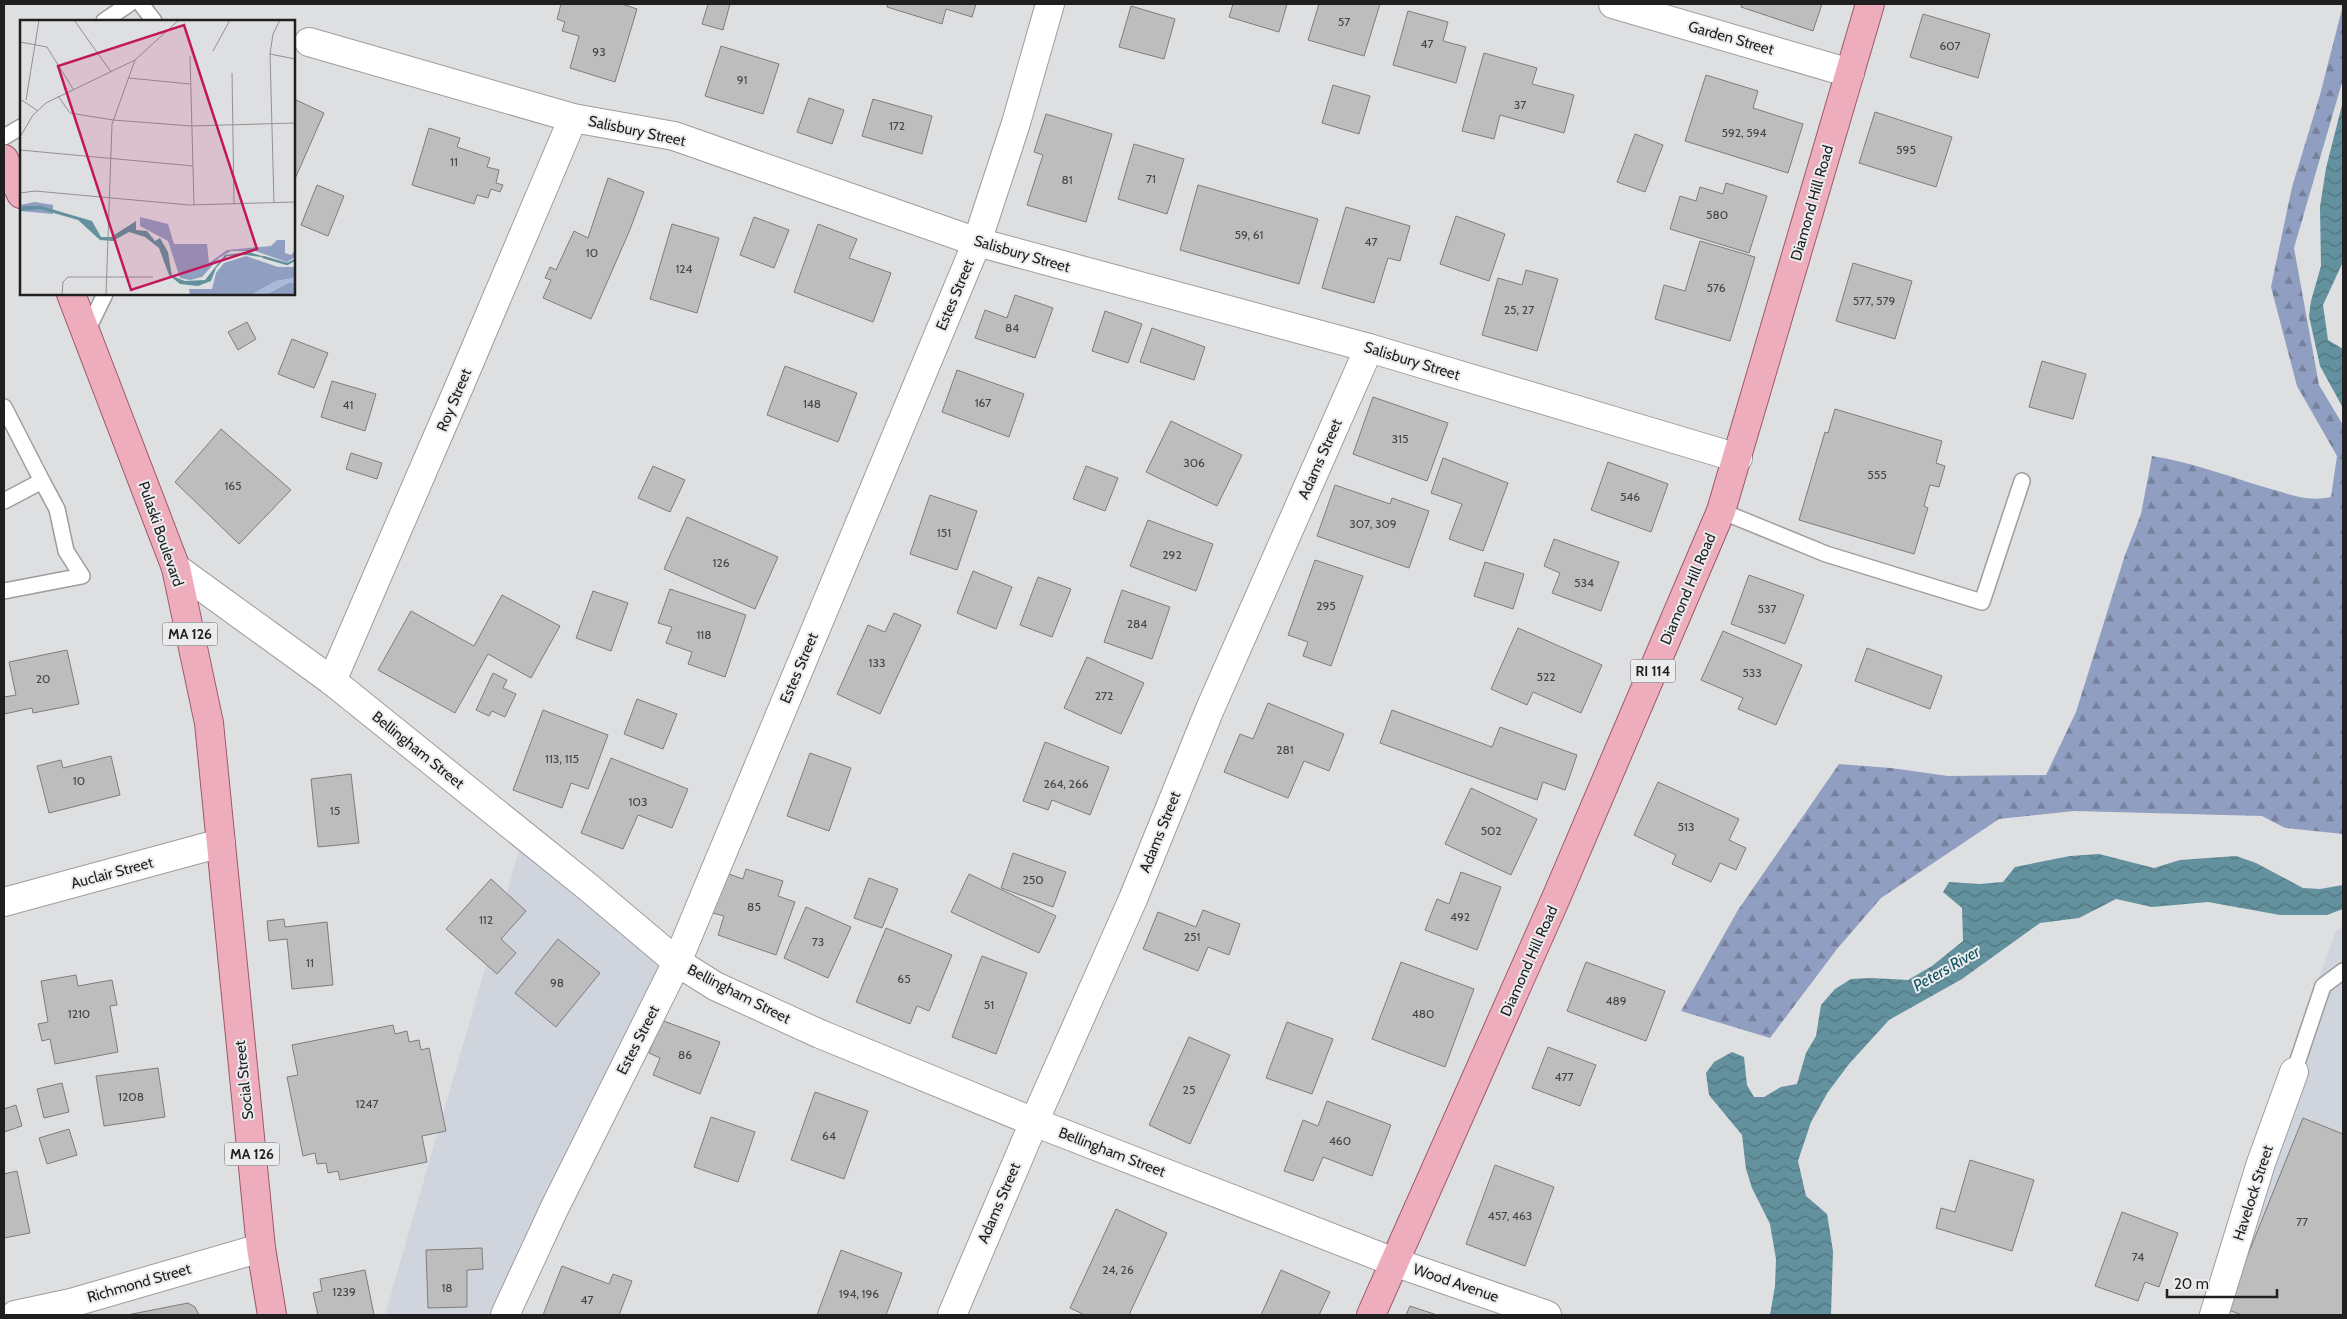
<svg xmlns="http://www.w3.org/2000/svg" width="2347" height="1319" font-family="Cabin,sans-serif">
  <defs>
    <pattern id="forest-firs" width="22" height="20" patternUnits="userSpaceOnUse" patternTransform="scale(1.25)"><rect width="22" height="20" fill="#909fc1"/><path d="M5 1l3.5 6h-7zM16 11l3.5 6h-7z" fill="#75819c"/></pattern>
    <pattern id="water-waves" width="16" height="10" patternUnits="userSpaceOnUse" patternTransform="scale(1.25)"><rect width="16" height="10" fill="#63919d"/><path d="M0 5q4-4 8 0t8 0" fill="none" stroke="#517680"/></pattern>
  </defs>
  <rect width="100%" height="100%" fill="#dedfe1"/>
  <g fill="#d0d4dc">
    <polygon points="520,847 664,956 666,976 517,1315 385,1315"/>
    <polygon points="2343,927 2343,1315 2210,1315 2254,1153 2336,931"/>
  </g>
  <path fill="url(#forest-firs)" d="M2343,5V79L2294,248L2319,385L2343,425V834L2285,828L2262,816L2074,811L1999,819L1881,898L1837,949L1770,1038L1681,1011L1738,910L1839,764L1891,768L1948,776L2046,775L2076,712L2125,555L2141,514L2152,456C2193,462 2232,478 2271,489C2292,495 2308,502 2331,497L2337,456L2297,386L2271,287L2292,187L2320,95Z"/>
  <g fill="url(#water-waves)">
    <polygon points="2343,101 2343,262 2323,305 2328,340 2343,349 2343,408 2320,366 2309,316 2311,301 2321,266 2320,207 2326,168"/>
    <polygon points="2099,854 2154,868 2180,860 2236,856 2256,863 2303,888 2320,889 2343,885 2343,909 2327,915 2280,915 2208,902 2152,907 2116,899 2079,918 2040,923 1962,979 1889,1020 1849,1064 1828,1092 1811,1122 1798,1161 1806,1196 1827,1214 1833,1251 1831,1315 1770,1315 1775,1286 1776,1259 1770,1224 1752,1188 1746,1169 1742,1135 1709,1095 1706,1073 1714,1062 1732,1052 1744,1057 1747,1085 1754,1097 1764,1097 1781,1087 1797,1084 1806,1053 1816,1036 1821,1005 1835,989 1851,979 1871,978 1908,980 1932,966 1963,941 1962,908 1943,892 1949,882 1979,884 2003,882 2015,867 2070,856"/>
  </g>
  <g fill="#bdbdbe" stroke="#7d7c7e">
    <polygon points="561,4 622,4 637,9 615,82 570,68 579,36 562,31 565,22 557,19"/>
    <polygon points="708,4 730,4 723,30 702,24"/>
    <polygon points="888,4 976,4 972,17 946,9 942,24 887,7"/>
    <polygon points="1233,4 1287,4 1279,32 1229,17"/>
    <polygon points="1319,4 1380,4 1364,56 1308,40"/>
    <polygon points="1742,4 1822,4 1813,31 1741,7"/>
    <polygon points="1131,6 1175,19 1164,59 1119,47"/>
    <polygon points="1408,11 1448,22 1443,41 1466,47 1456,83 1393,65"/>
    <polygon points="1923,14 1990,34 1978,78 1910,57"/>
    <polygon points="721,46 779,64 763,114 705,96"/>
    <polygon points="1484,53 1537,68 1532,84 1574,95 1564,133 1500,115 1494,139 1462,131"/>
    <polygon points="1706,75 1758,91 1753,108 1803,124 1788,173 1685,141"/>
    <polygon points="1333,85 1370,96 1359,134 1322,123"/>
    <polygon points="809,98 844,110 832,144 797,132"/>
    <polygon points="294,99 324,113 294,181"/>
    <polygon points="873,99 932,116 922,154 862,136"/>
    <polygon points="1875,112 1952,137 1936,187 1859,163"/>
    <polygon points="1046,114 1112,134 1086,222 1027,205 1043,155 1034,152"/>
    <polygon points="429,128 460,138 457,147 490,158 487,167 499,170 496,183 503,185 500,192 491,189 488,198 477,195 474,204 412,185"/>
    <polygon points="1635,134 1663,145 1645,192 1617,182"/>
    <polygon points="1134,144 1184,159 1167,214 1118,199"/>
    <polygon points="608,178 644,192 629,232 591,319 543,298 551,280 545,278 550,267 556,270 574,231 588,238"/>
    <polygon points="1726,183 1767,196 1749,253 1670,229 1680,196 1696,201 1700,187 1723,194"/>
    <polygon points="317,185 344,196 328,236 301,225"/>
    <polygon points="1198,185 1318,219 1299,284 1180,250"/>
    <polygon points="1346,207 1410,226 1400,261 1388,258 1374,303 1322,288"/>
    <polygon points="1456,216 1505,234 1489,281 1440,264"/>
    <polygon points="754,217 789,230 774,268 740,255"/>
    <polygon points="672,224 719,238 697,313 650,299"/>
    <polygon points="818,224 857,239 849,258 891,273 873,322 794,292"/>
    <polygon points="1700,241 1755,257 1730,341 1655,319 1664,285 1685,291"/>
    <polygon points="1853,263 1912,281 1895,339 1836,321"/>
    <polygon points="1526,270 1558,279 1537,351 1482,335 1498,278 1522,285"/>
    <polygon points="1015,295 1053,308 1035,358 975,338 985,310 1007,318"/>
    <polygon points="1105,311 1142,324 1128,363 1092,351"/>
    <polygon points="247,322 256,339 238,350 228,332"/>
    <polygon points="1152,328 1205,347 1194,380 1140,362"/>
    <polygon points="292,339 328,353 314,388 278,374"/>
    <polygon points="2042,361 2086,374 2073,419 2029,407"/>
    <polygon points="785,366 857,393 838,442 767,415"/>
    <polygon points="957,370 1024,394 1009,437 942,412"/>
    <polygon points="332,381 376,394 365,431 321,417"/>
    <polygon points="1373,397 1448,423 1427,481 1353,454"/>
    <polygon points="1835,409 1942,441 1936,463 1945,466 1939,487 1930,485 1924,506 1928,508 1914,554 1799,520 1825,432 1828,433"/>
    <polygon points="1171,421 1242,455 1217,506 1146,472"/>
    <polygon points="221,429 291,490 239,544 175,482"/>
    <polygon points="351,453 382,463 377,479 346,469"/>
    <polygon points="1443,458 1508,483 1483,551 1449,539 1462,504 1431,493"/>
    <polygon points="1608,462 1668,484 1651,532 1591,510"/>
    <polygon points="653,466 685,480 670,512 638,498"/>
    <polygon points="1086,466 1118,478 1105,511 1073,499"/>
    <polygon points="1335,485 1390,504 1392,498 1429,511 1409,568 1317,536"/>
    <polygon points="930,495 977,511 957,570 910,554"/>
    <polygon points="687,517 778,557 755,609 664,569"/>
    <polygon points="1148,520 1213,544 1196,591 1130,566"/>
    <polygon points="1554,539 1619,562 1601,611 1552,593 1560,573 1544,566"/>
    <polygon points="1315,560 1363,576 1331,666 1303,656 1308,642 1288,635"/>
    <polygon points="1485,562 1524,574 1513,609 1474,596"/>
    <polygon points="973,571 1012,587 996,629 957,613"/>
    <polygon points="1749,575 1804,595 1785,644 1731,624"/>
    <polygon points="1038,577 1071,589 1052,637 1020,625"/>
    <polygon points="670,589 746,615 725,677 688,664 692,652 666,643 672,627 658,623"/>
    <polygon points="1122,590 1170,607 1152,659 1104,642"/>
    <polygon points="593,591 628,603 611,651 576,638"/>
    <polygon points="502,595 560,626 531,678 488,654 455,713 378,670 411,611 474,646"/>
    <polygon points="894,613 921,625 880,714 837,694 868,625 885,632"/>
    <polygon points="1518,628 1602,665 1581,713 1533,692 1527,705 1491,689"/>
    <polygon points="1723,631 1802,665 1776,725 1738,709 1743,698 1701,680"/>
    <polygon points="1867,648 1942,676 1930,709 1855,681"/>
    <polygon points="67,650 79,704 33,713 32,708 4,714 4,697 16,695 9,662"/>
    <polygon points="1087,657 1144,683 1121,734 1064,708"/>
    <polygon points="493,673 507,680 503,688 516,694 505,717 492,711 489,716 476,710"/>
    <polygon points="637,699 677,714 663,749 624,734"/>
    <polygon points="1268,703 1344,734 1329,771 1304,761 1288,798 1224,772 1240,734 1253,739"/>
    <polygon points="543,710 608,735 588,789 571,783 562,808 513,790"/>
    <polygon points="1392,710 1492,747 1500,727 1577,755 1565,790 1543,782 1537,800 1380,743"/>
    <polygon points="1045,742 1109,767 1090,815 1052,800 1048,810 1023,801"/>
    <polygon points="810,753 851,768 829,831 787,816"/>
    <polygon points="111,756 120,795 49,813 37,766 61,760 63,768"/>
    <polygon points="611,758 688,789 672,828 638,815 623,849 581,833"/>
    <polygon points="351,774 359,843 318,847 311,779"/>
    <polygon points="1658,782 1739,819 1729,840 1746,848 1736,870 1720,863 1711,882 1672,864 1676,855 1634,835"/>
    <polygon points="1471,788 1537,819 1511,875 1445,844"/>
    <polygon points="1013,853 1066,872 1053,907 1001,888"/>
    <polygon points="746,869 783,881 778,896 795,902 776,955 718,935 724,916 713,913 726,873 743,879"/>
    <polygon points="1461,872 1501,887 1477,950 1425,930 1437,899 1449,904"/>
    <polygon points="969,874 1056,916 1039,953 951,912"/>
    <polygon points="869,878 898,889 882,928 854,918"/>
    <polygon points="491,879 526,911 501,939 516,953 497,974 446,929"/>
    <polygon points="806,907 851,927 828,978 784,958"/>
    <polygon points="1203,910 1240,924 1229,955 1208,947 1198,971 1143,949 1158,912 1196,927"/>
    <polygon points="284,919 285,927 327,922 333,985 292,989 287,939 269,941 267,921"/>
    <polygon points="886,928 952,955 929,1011 917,1006 910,1024 856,1002"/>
    <polygon points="558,939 600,973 556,1027 515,993"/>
    <polygon points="982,956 1027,973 996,1054 952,1037"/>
    <polygon points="1401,962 1474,989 1445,1067 1372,1039"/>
    <polygon points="1586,962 1665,991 1646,1041 1567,1011"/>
    <polygon points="76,975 78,986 112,980 117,1005 110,1006 118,1052 55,1064 50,1039 42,1041 38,1024 48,1022 41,981"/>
    <polygon points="661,1020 720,1042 700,1094 653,1075 660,1058 649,1053"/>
    <polygon points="1287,1022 1333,1039 1312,1094 1266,1078"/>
    <polygon points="393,1025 395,1034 407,1031 409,1042 419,1040 421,1050 429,1048 446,1131 422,1136 427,1162 340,1180 338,1171 328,1173 326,1163 317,1164 315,1153 303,1156 287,1077 298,1075 292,1045"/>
    <polygon points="1189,1037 1230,1055 1190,1144 1149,1125"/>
    <polygon points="1548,1047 1596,1065 1580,1106 1532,1088"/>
    <polygon points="158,1068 165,1117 104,1126 96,1076"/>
    <polygon points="62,1083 69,1112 44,1118 37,1089"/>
    <polygon points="815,1092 868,1111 844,1179 791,1160"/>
    <polygon points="1327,1101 1391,1125 1372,1176 1323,1157 1313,1181 1284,1171 1303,1120 1318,1126"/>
    <polygon points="16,1105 22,1126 4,1132 4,1109"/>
    <polygon points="711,1117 755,1132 738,1182 694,1167"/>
    <polygon points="2303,1118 2343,1134 2343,1315 2242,1315 2226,1309"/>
    <polygon points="69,1129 77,1155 47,1164 39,1138"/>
    <polygon points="1970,1160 2034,1180 2012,1251 1936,1228 1941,1208 1955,1212"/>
    <polygon points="1495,1165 1554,1187 1525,1266 1466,1244"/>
    <polygon points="17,1171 30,1233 4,1238 4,1174"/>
    <polygon points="1116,1209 1167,1233 1129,1315 1085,1315 1070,1308"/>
    <polygon points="2122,1212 2178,1233 2159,1287 2145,1282 2138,1301 2095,1286"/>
    <polygon points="482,1248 483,1269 467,1270 467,1307 428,1308 426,1250"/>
    <polygon points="841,1250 902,1273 886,1315 817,1315"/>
    <polygon points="562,1266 609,1284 613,1274 632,1281 619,1315 543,1315"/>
    <polygon points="365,1270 374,1315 318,1315 313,1293 322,1291 320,1279"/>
    <polygon points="1281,1270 1330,1292 1319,1315 1261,1315"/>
    <polygon points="188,1303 195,1307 199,1315 127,1315"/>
    <polygon points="1410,1306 1437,1315 1406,1315"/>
  </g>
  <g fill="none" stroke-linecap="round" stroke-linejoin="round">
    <g stroke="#9c9d9f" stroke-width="18">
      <g id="service">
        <polyline points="141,4 154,21"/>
        <polyline points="104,21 129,4"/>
        <polyline points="4,137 21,127"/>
        <polyline points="86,333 105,294"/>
        <polyline points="4,407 42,481 4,501"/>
        <polyline points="1721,511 1826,554 1982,602 2022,481"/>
        <polyline points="4,591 82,576 66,551 57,509 42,481"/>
        <polyline points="2294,1072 2323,986 2343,971"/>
      </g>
    </g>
    <g stroke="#9c9d9f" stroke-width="30">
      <g id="minor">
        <polyline points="1613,4 1850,73"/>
        <polyline points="309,42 573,118 674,136 977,242 1369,348 1738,458"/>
        <polyline points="176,568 332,681 588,887 677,962 715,986 820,1034 1034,1122 1394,1262"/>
        <polyline points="332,681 462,380 573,118"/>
        <polyline points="4,902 221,843"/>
        <polyline points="505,1315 554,1209 677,962 977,242 1016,123 1050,4"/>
        <polyline points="952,1315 1034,1122 1133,899 1210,709 1369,348"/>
        <polyline points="2214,1315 2261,1163 2294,1072"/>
      </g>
    </g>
    <g stroke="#9c9d9f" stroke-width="30">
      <g id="tertiary">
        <polyline points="1394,1262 1547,1315"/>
        <polyline points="15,1315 71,1303 261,1248"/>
      </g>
    </g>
    <g stroke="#9d5869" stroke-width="30">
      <g id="primary">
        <polyline points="4,159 21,194"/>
        <polyline points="71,294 176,568 209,723 261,1248 272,1315"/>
        <polyline points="1371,1315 1556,898 1721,511 1870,4"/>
      </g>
    </g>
    <use href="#service" stroke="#fff" stroke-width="15"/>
    <use href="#minor" stroke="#fff" stroke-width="28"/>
    <use href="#tertiary" stroke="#fff" stroke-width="28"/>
    <use href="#primary" stroke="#edadbc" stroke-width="28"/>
  </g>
  <g text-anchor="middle" stroke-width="4" stroke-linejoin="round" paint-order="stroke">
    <g font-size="12" fill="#464648">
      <text x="1344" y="26">57</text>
      <text x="1427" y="48">47</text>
      <text x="1950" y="50">607</text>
      <text x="599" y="56">93</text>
      <text x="742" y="84">91</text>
      <text x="1520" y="109">37</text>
      <text x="897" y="130">172</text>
      <text x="1744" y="137">592, 594</text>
      <text x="1906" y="154">595</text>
      <text x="454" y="166">11</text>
      <text x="1151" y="183">71</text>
      <text x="1067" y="184">81</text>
      <text x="1717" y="219">580</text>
      <text x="1249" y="239">59, 61</text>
      <text x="1371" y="246">47</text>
      <text x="592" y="257">10</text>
      <text x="684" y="273">124</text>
      <text x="1716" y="292">576</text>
      <text x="1874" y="305">577, 579</text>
      <text x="1519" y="314">25, 27</text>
      <text x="1012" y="332">84</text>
      <text x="983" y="407">167</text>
      <text x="812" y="408">148</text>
      <text x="348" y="409">41</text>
      <text x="1400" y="443">315</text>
      <text x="1194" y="467">306</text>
      <text x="1877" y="479">555</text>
      <text x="233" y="490">165</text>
      <text x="1630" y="501">546</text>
      <text x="1373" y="528">307, 309</text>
      <text x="944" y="537">151</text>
      <text x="1172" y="559">292</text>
      <text x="721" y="567">126</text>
      <text x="1584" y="587">534</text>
      <text x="1326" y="610">295</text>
      <text x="1767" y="613">537</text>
      <text x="1137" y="628">284</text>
      <text x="704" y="639">118</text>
      <text x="877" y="667">133</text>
      <text x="1752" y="677">533</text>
      <text x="1546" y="681">522</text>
      <text x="43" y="683">20</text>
      <text x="1104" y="700">272</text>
      <text x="1285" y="754">281</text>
      <text x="562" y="763">113, 115</text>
      <text x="79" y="785">10</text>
      <text x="1066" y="788">264, 266</text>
      <text x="638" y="806">103</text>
      <text x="335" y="815">15</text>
      <text x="1686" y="831">513</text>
      <text x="1491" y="835">502</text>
      <text x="1033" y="884">250</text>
      <text x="754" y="911">85</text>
      <text x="1460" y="921">492</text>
      <text x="486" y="924">112</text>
      <text x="1192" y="941">251</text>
      <text x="818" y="946">73</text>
      <text x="310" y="967">11</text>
      <text x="904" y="983">65</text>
      <text x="557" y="987">98</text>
      <text x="1616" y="1005">489</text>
      <text x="989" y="1009">51</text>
      <text x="79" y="1018">1210</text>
      <text x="1423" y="1018">480</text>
      <text x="685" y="1059">86</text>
      <text x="1564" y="1081">477</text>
      <text x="1189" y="1094">25</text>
      <text x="131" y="1101">1208</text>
      <text x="367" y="1108">1247</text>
      <text x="829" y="1140">64</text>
      <text x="1340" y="1145">460</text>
      <text x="1510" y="1220">457, 463</text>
      <text x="2302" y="1226">77</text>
      <text x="2138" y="1261">74</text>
      <text x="1118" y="1274">24, 26</text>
      <text x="447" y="1292">18</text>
      <text x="344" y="1296">1239</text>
      <text x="859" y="1298">194, 196</text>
      <text x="587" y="1304">47</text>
    </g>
    <g fill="#ebecee" stroke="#5c5c5e" stroke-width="1">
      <rect x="162.5" y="622.5" width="55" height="23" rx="4"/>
      <rect x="1630.5" y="659.5" width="45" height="23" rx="4"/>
      <rect x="224.5" y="1142.5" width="55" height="23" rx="4"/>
    </g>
    <g font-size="14" font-weight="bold" fill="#1f1f20">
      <text x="190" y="639">MA 126</text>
      <text x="1653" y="676">RI 114</text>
      <text x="252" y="1159">MA 126</text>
    </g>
    <g font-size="15" fill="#1f1f20" stroke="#ebecee">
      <text transform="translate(1731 38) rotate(16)" y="5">Garden Street</text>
      <text transform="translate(637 131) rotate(12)" y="5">Salisbury Street</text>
      <text transform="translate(1812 203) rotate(-74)" y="5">Diamond Hill Road</text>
      <text transform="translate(1022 254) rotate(16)" y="5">Salisbury Street</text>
      <text transform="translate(955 295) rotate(-67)" y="5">Estes Street</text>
      <text transform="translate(1412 361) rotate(17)" y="5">Salisbury Street</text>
      <text transform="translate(454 400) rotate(-67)" y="5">Roy Street</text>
      <text transform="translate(1320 459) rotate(-66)" y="5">Adams Street</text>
      <text transform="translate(161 534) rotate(71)" y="5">Pulaski Boulevard</text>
      <text transform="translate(1688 589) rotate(-67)" y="5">Diamond Hill Road</text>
      <text transform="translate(799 668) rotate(-67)" y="5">Estes Street</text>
      <text transform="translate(418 750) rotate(39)" y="5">Bellingham Street</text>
      <text transform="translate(1160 832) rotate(-68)" y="5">Adams Street</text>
      <text transform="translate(112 873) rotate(-15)" y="5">Auclair Street</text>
      <text transform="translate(1529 961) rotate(-66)" y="5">Diamond Hill Road</text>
      <text transform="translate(739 994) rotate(27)" y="5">Bellingham Street</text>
      <text transform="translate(638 1040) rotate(-63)" y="5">Estes Street</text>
      <text transform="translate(244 1080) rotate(-96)" y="5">Social Street</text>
      <text transform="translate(1112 1152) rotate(21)" y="5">Bellingham Street</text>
      <text transform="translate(2253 1193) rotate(-72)" y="5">Havelock Street</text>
      <text transform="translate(999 1203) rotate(-67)" y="5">Adams Street</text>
      <text transform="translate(139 1283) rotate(-16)" y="5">Richmond Street</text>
      <text transform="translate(1456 1283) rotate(19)" y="5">Wood Avenue</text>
    </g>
    <g font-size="16" font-style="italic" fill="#115361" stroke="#ebecee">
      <text transform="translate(1946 968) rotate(-30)" y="6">Peters River</text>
    </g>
  </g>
  <g transform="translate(20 20)">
    <rect width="275" height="275" fill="#dedfe1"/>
    <path d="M15,182L33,185V194L0,191V185ZM120,197L148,204L154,224H187L189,243L207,230L251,226L257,220H265V233L271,235L275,230V237L267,242L235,231H211L199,238L182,257L170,260L160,258L148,221L120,206ZM226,236L258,247H275V258L256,261L231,275H170L169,269H192L196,253L204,243ZM268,263H275V275H245Z" fill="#909fc1"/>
    <path d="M275,258V263H268L245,275H231L256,261Z" fill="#aab9d8"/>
    <path d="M21,186L72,201L81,217H91L116,201V210L127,211L135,221L140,218L148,232L152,256L165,261L185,260L205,235L229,232L252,239L227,235L207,236L196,248L191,261L178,266L160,264L149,255L139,228L125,217L109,212L93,221L80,220L58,200L20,189L0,191L3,186Z" fill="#63919d"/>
    <path fill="none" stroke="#63919d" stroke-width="2.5" d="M243,237L267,244L275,240"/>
    <path fill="none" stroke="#929294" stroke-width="1" d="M54,0L91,52M0,22L27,27L53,69M193,31L210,0M250,34L275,39M170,36L174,185M212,53L214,184M109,58L170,64M38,76L50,93L93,100L171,106L275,103M0,79L18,91M6,80L19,0M0,117L13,95L26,83L115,40L159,0M0,130L173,146M0,173L15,171L169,185L275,182M254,183L250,34L253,14L260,0M42,275L43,262L48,257H133M86,275L92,104L115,40"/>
    <path fill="#c2185b" fill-opacity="0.15" stroke="#c2185b" stroke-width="2.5" d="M164,5L237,229L111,270L38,46Z"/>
    <rect width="275" height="275" fill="none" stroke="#1f1f20" stroke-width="2.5"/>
  </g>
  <rect width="2347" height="1319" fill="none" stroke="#1f1f20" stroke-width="10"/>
  <path d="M2167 1289v8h110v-8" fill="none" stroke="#1f1f20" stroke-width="2.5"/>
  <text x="2174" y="1289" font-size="15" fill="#1f1f20" stroke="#ebecee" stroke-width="4" paint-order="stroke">20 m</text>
</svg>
